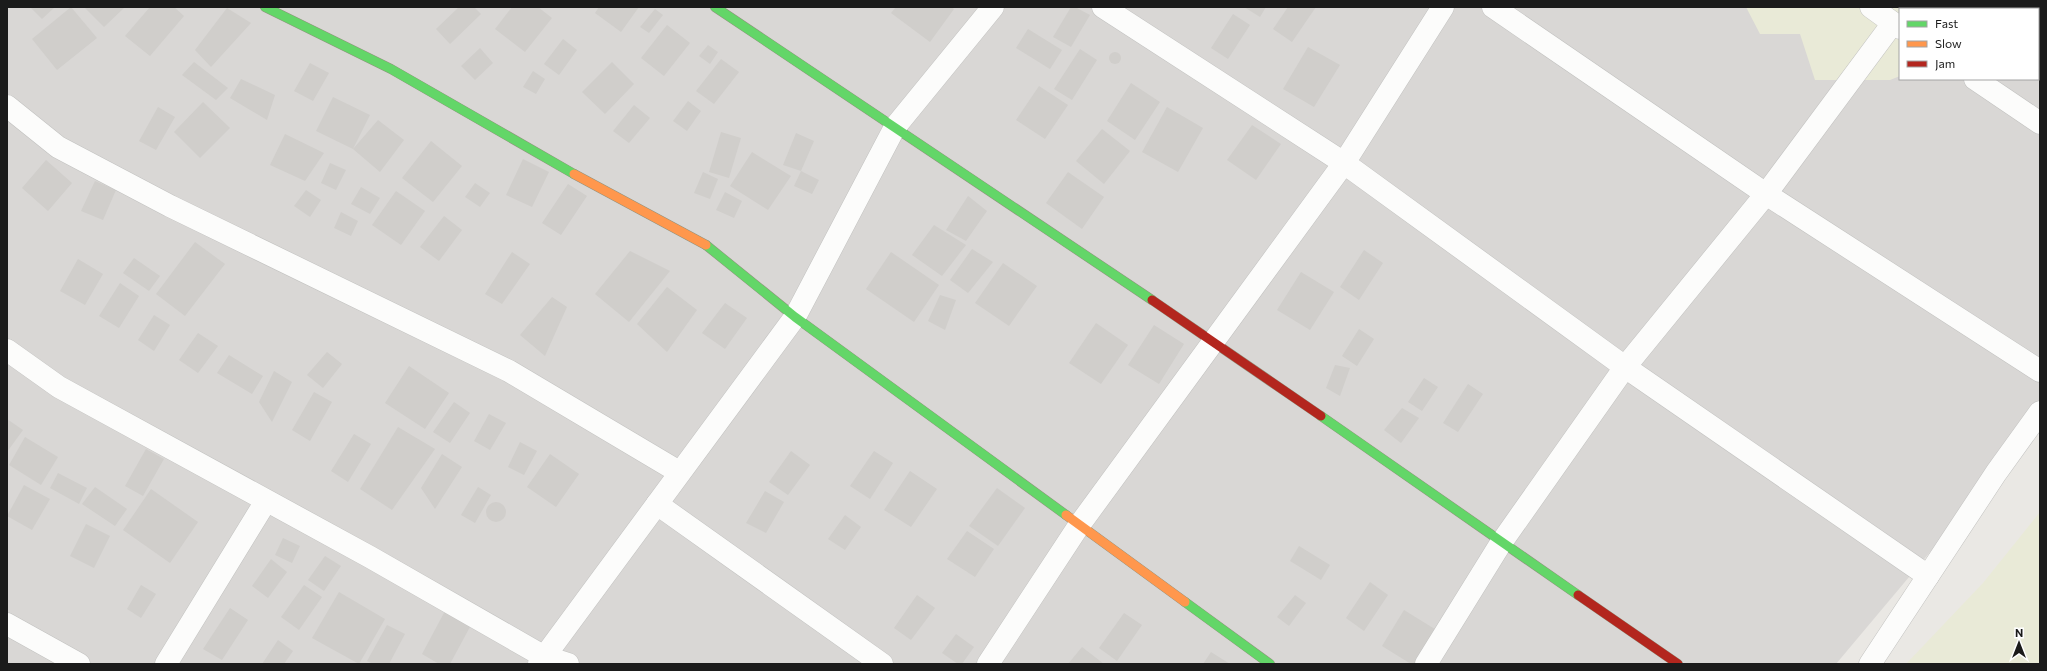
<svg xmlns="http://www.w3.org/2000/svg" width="2047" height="671" font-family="Commissioner,sans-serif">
  <rect width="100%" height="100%" fill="#eae8e4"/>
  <path fill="#d9d7d5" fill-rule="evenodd" d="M7,7H2040V421L1836,664H7ZM1900,9H2038V79H1900Z"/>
  <g fill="#e9ead7">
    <polygon points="1746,7 1970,7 1969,9 1900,9 1900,76 1890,80 1815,80 1800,34 1760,34"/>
    <polygon points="2040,512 2040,664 1906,664 1983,583"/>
  </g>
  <g fill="#d0cecb">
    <polygon points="30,7 55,7 42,19"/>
    <polygon points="71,7 97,38 57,70 32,39"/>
    <polygon points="84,7 125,7 104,27"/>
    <polygon points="150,7 174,7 184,16 150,56 125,36"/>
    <polygon points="459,7 474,7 481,14 450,44 436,29"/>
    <polygon points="512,7 538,7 552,18 525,52 495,29"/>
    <polygon points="599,7 639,7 621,32 595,13"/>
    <polygon points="896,7 951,7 954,9 930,42 891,13"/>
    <polygon points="1071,7 1075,7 1090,15 1071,47 1053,37"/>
    <polygon points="1244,7 1266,7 1260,17"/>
    <polygon points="1288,7 1316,7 1292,42 1273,29"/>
    <polygon points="227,8 251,23 211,67 195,50"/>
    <polygon points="655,9 663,15 649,33 640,27"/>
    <polygon points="1233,14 1250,25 1228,59 1211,48"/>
    <polygon points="667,25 690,43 664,76 641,58"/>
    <polygon points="1028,29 1062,50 1050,69 1016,48"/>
    <polygon points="563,39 577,50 559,75 544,64"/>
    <polygon points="708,45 718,52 710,64 699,56"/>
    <polygon points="1308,47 1340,65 1314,107 1283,89"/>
    <polygon points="480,48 493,63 475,80 461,66"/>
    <polygon points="1080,49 1097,60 1072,100 1054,89"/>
    <circle cx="1115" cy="58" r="6"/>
    <polygon points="721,59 739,72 714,104 696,91"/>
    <polygon points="194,62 228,88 216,100 182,75"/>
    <polygon points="612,62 634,84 605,114 582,92"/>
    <polygon points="310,63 329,73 313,101 294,91"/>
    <polygon points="533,71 545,79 536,94 523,87"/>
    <polygon points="241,79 275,95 267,120 230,98"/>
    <polygon points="1131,83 1160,102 1135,140 1107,121"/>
    <polygon points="1039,86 1068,105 1045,139 1016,120"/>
    <polygon points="333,97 370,115 353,149 378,120 404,140 380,172 353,149 316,131"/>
    <polygon points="688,101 701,111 687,131 673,121"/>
    <polygon points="203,102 230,128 200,158 174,132"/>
    <polygon points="634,105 650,118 629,143 613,131"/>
    <polygon points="158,107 175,117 156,150 139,141"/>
    <polygon points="1167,107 1203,128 1178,172 1142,152"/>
    <polygon points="1252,125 1281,144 1256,180 1227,160"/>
    <polygon points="1102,129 1130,151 1104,184 1076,161"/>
    <polygon points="721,132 741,138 729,178 709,172"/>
    <polygon points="796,133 814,141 801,171 819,180 812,194 794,186 801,171 783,165"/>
    <polygon points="285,134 324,153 305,181 270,165"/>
    <polygon points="431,141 462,166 433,202 402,178"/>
    <polygon points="752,152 791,176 768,210 730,186"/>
    <polygon points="523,159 549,172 532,207 506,195"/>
    <polygon points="46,160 72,183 48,211 22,188"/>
    <polygon points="330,163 346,170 336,190 321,183"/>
    <polygon points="703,172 718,179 710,199 694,193"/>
    <polygon points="1068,172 1104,197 1082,229 1046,203"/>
    <polygon points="95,181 116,190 103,220 81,211"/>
    <polygon points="475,183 490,193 480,207 465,197"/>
    <polygon points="568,184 587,196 561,235 542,223"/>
    <polygon points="361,187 380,198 370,214 351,204"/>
    <polygon points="306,190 321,200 310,217 294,206"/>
    <polygon points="396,191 425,211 401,245 372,225"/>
    <polygon points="725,192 742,201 734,218 716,210"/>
    <polygon points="968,196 987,211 966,241 946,230"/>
    <polygon points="341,212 358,221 351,236 334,228"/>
    <polygon points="444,216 462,230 439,261 420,247"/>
    <polygon points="934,225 966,245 942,276 912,255"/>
    <polygon points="195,242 225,264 185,316 156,294"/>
    <polygon points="972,249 993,262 968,293 950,280"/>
    <polygon points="1364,250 1383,263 1359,300 1340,287"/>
    <polygon points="630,251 670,271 629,322 595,294"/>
    <polygon points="512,252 530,264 502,304 485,294"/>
    <polygon points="891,252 939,285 914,322 866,289"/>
    <polygon points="134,258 160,276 149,291 123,273"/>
    <polygon points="78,259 103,274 85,305 60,291"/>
    <polygon points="1003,263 1037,286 1009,326 975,303"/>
    <polygon points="1301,272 1334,292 1310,330 1277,310"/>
    <polygon points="120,283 139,296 119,328 99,316"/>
    <polygon points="667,287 697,310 667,352 637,324"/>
    <polygon points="940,295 956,300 945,330 928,321"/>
    <polygon points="552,297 567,307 545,356 520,335"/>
    <polygon points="725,303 747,318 725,349 702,333"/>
    <polygon points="154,315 170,325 154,351 138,340"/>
    <polygon points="1096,323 1128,345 1101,384 1069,363"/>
    <polygon points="1154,325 1184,344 1159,384 1128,365"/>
    <polygon points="1359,329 1374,339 1357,366 1342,356"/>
    <polygon points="198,333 218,346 198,373 179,360"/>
    <polygon points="327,352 342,364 323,388 307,375"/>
    <polygon points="229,355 263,376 252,394 217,373"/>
    <polygon points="1335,365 1350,368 1340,396 1326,388"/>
    <polygon points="409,366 449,393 425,429 385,403"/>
    <polygon points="274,371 292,382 272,422 259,402"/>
    <polygon points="1424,378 1438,387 1422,411 1408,402"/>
    <polygon points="1468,384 1483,394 1458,432 1443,423"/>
    <polygon points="314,392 332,402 310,441 292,430"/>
    <polygon points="454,402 470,413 450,443 433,432"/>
    <polygon points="1402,408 1419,418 1401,443 1384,430"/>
    <polygon points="489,414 506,423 490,450 474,441"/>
    <polygon points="7,419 23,430 7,452"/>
    <polygon points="398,427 435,449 392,510 360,489"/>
    <polygon points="354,434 371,444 348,482 331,471"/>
    <polygon points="25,437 58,457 41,485 9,465"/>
    <polygon points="520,442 537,451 524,475 508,467"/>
    <polygon points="146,449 164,459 143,496 125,486"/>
    <polygon points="791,451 810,465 788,495 769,482"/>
    <polygon points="874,451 893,463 870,499 850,486"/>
    <polygon points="442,454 462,467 435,509 421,488"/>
    <polygon points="550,454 579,474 556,507 527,487"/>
    <polygon points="910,471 937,489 911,527 884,510"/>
    <polygon points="58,473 87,488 79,504 50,488"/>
    <polygon points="24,485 50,499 32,530 7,516"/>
    <polygon points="95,487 127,509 115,526 82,504"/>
    <polygon points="478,487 491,495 475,523 461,515"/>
    <polygon points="997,488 1025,508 998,546 969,526"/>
    <polygon points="151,489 198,522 170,563 123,530"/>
    <polygon points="765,491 784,502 766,533 746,523"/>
    <circle cx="496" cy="512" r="10"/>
    <polygon points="845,515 861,527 845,550 828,539"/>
    <polygon points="86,524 110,536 94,568 70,556"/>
    <polygon points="967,531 994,549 975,577 947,559"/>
    <polygon points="283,538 300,546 292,563 275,555"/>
    <polygon points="1299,546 1330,565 1321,580 1290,561"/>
    <polygon points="325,556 341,566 324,591 308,580"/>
    <polygon points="271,559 287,572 268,598 252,586"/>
    <polygon points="1370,582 1388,595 1364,631 1346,618"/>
    <polygon points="141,585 156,594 141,618 127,609"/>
    <polygon points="304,585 322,597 299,630 281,617"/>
    <polygon points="339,592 385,619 359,664 312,638"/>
    <polygon points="917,595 935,608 911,640 894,628"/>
    <polygon points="1295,595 1306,603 1289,626 1277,617"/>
    <polygon points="230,608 248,620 222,660 203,649"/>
    <polygon points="1404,610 1438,631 1417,664 1411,664 1382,646"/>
    <polygon points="445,611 471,625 450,664 439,664 422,654"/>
    <polygon points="1124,613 1142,625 1117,661 1099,648"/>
    <polygon points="387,625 405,634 389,664 373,664 367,661"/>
    <polygon points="956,634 974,647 962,664 958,664 942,653"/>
    <polygon points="278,640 293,651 284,664 262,664"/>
    <polygon points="1082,647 1104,664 1068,664"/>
    <polygon points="1211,652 1230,664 1203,664"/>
  </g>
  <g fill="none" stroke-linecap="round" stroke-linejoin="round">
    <g stroke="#c2c2c0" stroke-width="23">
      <g id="street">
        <polyline points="1103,7 1344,163 1625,367 1928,576"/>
        <polyline points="1493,7 1766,194 2040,371"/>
        <polyline points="1871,7 1900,28"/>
        <polyline points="1975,79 2040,123"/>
        <polyline points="7,106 58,147 170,206 509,371 679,472"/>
        <polyline points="7,350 59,387 370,557 543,656 568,664"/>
        <polyline points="657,504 882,664"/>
        <polyline points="7,624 79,664"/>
        <polyline points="166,664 266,501"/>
        <polyline points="539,664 795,317 895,127 993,7"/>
        <polyline points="988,664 1080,524 1344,163 1443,7"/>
        <polyline points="1426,664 1501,543 1625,367 1766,194 1893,23"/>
        <polyline points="1870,664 1996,473 2040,412"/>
      </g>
    </g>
    <g stroke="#91927d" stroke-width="10">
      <g id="fast">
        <polyline points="265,7 391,69 574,174"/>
        <polyline points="715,7 1152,300"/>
        <polyline points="706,245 795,317 1066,515"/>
        <polyline points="1321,416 1578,595"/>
        <polyline points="1185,602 1270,664"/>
      </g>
    </g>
    <g stroke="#91927d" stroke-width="10">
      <g id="slow">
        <polyline points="574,174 706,245"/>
        <polyline points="1066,515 1185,602"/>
      </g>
    </g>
    <g stroke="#91927d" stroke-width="10">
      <g id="jam">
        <polyline points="1152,300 1321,416"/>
        <polyline points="1578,595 1678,664"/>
      </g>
    </g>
    <use href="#street" stroke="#fcfcfb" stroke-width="22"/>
    <use href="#fast" stroke="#63d668" stroke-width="9"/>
    <use href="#slow" stroke="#ff974d" stroke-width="9"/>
    <use href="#jam" stroke="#b3261e" stroke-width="9"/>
  </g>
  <rect width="2047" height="671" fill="none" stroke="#1b1b1b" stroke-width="16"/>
  <rect x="1899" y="8" width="140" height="72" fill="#ffffff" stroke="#a4a4a4"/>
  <rect x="1907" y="21" width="20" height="6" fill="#63d668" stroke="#a4a4a4"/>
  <text x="1935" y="28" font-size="12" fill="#1b1b1b">Fast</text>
  <rect x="1907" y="41" width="20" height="6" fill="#ff974d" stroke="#a4a4a4"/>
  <text x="1935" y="48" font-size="12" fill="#1b1b1b">Slow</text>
  <rect x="1907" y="61" width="20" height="6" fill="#b3261e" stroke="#a4a4a4"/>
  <text x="1935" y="68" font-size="12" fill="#1b1b1b">Jam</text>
  <g transform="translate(2019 643)" stroke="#ffffff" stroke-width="3" paint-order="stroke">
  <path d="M0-3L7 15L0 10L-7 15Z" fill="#1b1b1b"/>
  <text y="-6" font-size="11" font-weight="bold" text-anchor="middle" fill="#1b1b1b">N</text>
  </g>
</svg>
